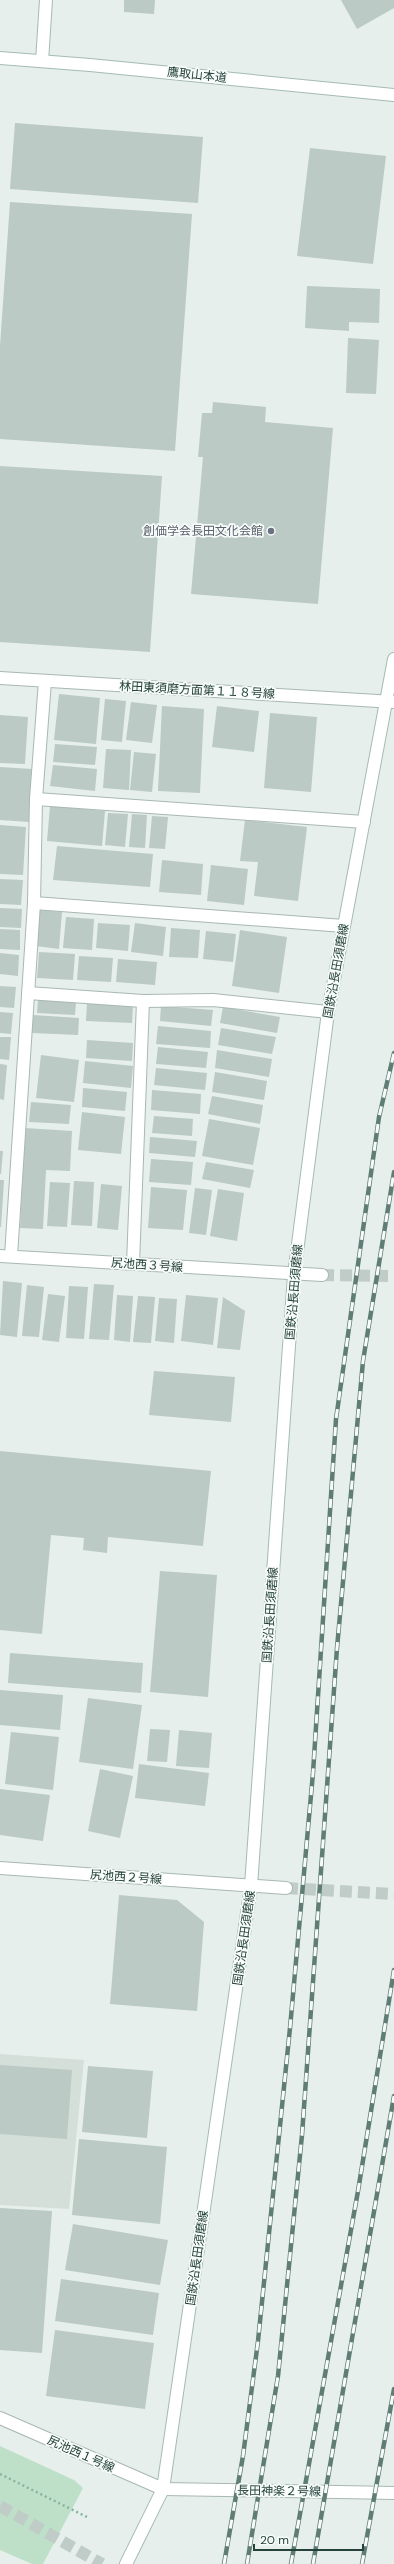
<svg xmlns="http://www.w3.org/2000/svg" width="394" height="2564" font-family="'DM Sans','Noto Sans JP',sans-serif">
  <rect width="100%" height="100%" fill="#e6efeb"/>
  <polygon fill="#d4dfda" points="0,2054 84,2060 69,2209 0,2205"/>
  <polygon fill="#bfe0c8" points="0,2446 74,2480 83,2488 43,2564 32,2564 0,2550"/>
  <g fill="#bbcac4">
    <polygon points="124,0 155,0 154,14 124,12"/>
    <polygon points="341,0 394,0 394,8 357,29"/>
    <polygon points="15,123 203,137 198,203 10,189"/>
    <polygon points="310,148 386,156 373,264 297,256"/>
    <polygon points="10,202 192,214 175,451 0,439 0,346"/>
    <polygon points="307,286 380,289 379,323 349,322 349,331 305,328"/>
    <polygon points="348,338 379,340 376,394 346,393"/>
    <polygon points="213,402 266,407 265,422 333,428 318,604 191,594 203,457 198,457 202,413 212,413"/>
    <polygon points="0,466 162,476 150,652 0,642"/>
    <polygon points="59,694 100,698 96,744 54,740"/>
    <polygon points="105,699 126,701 122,742 101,740"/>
    <polygon points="131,702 157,705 152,743 126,740"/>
    <polygon points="162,706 204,709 200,793 158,791"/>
    <polygon points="217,706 259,711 254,752 212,747"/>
    <polygon points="270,713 317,717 311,792 264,788"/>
    <polygon points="0,715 28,717 25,764 0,763"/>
    <polygon points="55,744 97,747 95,765 53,762"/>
    <polygon points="106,749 131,750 129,790 103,788"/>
    <polygon points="134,752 156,754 152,792 130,790"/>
    <polygon points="53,765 97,769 95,791 50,786"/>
    <polygon points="0,767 32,769 29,822 0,820"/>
    <polygon points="50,806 105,811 102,846 47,841"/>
    <polygon points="108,813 128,814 125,847 105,845"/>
    <polygon points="132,814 147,815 145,848 129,847"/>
    <polygon points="152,816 168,817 165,849 149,848"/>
    <polygon points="245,820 307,827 298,901 254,896 258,862 240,861"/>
    <polygon points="0,825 26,827 23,875 0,874"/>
    <polygon points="57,846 153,854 150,887 53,880"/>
    <polygon points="162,860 203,864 201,895 159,892"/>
    <polygon points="211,865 248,869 244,905 207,901"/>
    <polygon points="0,879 23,880 21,905 0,904"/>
    <polygon points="0,908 22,909 21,928 0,927"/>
    <polygon points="40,910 62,912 59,949 36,946"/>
    <polygon points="66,917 94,919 92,950 63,948"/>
    <polygon points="98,923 130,925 128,951 96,948"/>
    <polygon points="135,923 166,927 163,956 131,952"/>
    <polygon points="171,928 200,930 198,958 169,957"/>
    <polygon points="0,929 20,930 20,950 0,949"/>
    <polygon points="240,930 287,937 279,993 232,986"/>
    <polygon points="206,931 236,934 233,962 203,959"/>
    <polygon points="39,952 75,954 73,980 37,978"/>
    <polygon points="0,953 19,955 18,976 0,974"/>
    <polygon points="79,956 113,958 111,982 77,980"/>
    <polygon points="118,959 157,962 155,985 116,982"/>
    <polygon points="0,986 16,987 14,1008 0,1007"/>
    <polygon points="38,999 76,1002 75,1015 37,1013"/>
    <polygon points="87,1003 133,1006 132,1023 86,1021"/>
    <polygon points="161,1006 213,1010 211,1026 160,1021"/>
    <polygon points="223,1007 280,1017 277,1033 220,1023"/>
    <polygon points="0,1012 13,1013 11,1034 0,1033"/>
    <polygon points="33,1015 79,1018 78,1035 32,1033"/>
    <polygon points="158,1026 211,1031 210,1048 156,1044"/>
    <polygon points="221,1028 276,1037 272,1054 218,1045"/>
    <polygon points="0,1037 11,1037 9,1060 0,1059"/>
    <polygon points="87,1040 133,1043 132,1061 86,1058"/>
    <polygon points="158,1047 208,1052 206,1068 156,1064"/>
    <polygon points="217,1050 272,1059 269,1077 215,1068"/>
    <polygon points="41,1055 79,1060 74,1102 36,1098"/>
    <polygon points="85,1061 133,1066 131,1088 83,1083"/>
    <polygon points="0,1064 7,1065 4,1100 0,1099"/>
    <polygon points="156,1068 207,1073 205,1090 154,1085"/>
    <polygon points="215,1072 267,1081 264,1100 212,1092"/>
    <polygon points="83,1088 127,1092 125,1111 82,1107"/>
    <polygon points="152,1090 201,1094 200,1114 151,1110"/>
    <polygon points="212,1096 263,1105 260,1124 208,1114"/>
    <polygon points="31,1102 71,1105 69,1124 29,1122"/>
    <polygon points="82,1112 125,1117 121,1154 78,1150"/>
    <polygon points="154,1116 193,1119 192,1136 152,1133"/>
    <polygon points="209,1119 260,1128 253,1165 202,1156"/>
    <polygon points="25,1128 72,1131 70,1171 46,1170 43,1229 20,1228"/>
    <polygon points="150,1137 197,1141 195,1157 149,1153"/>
    <polygon points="0,1151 3,1151 1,1174 0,1174"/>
    <polygon points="151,1159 193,1162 191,1185 149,1182"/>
    <polygon points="206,1162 254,1170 250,1188 202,1179"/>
    <polygon points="0,1180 4,1180 1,1227 0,1227"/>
    <polygon points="74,1181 94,1182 92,1226 71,1225"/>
    <polygon points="50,1182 70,1183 67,1227 47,1226"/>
    <polygon points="101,1184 122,1186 118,1230 97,1228"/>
    <polygon points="151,1187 187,1190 183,1230 148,1228"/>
    <polygon points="195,1188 212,1190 206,1235 189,1233"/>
    <polygon points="218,1189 244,1193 237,1241 210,1236"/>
    <polygon points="3,1281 22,1283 17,1337 0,1335"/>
    <polygon points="94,1284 114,1285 109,1340 89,1339"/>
    <polygon points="27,1285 44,1287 39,1337 22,1336"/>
    <polygon points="69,1286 88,1287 84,1339 66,1338"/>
    <polygon points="48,1294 65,1296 59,1342 42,1340"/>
    <polygon points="117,1295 133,1296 130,1342 114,1340"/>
    <polygon points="186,1295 218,1298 213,1345 181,1341"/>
    <polygon points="138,1296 155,1297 151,1343 133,1342"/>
    <polygon points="223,1297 245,1311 240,1350 217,1348"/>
    <polygon points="159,1298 177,1299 174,1343 155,1341"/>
    <polygon points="154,1371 235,1377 231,1422 149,1415"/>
    <polygon points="0,1451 211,1471 203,1546 108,1537 107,1553 83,1550 84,1538 51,1535 42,1634 0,1630"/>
    <polygon points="160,1571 217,1575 208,1697 150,1692"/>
    <polygon points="10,1653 143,1663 141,1693 8,1683"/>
    <polygon points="0,1690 63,1695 60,1730 0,1725"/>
    <polygon points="88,1698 142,1705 133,1769 79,1762"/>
    <polygon points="150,1729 170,1730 167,1762 147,1761"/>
    <polygon points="179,1730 212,1733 209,1768 176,1766"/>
    <polygon points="11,1732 59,1737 53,1790 5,1784"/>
    <polygon points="139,1764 209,1773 205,1806 135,1798"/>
    <polygon points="100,1769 133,1776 120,1838 88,1831"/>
    <polygon points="0,1789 50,1795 43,1841 0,1835"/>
    <polygon points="119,1895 177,1900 204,1922 197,2011 110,2004"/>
    <polygon points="0,2065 72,2070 67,2139 0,2134"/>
    <polygon points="88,2066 153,2071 147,2138 82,2132"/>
    <polygon points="79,2139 167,2147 160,2224 72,2215"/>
    <polygon points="0,2208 52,2211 42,2353 0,2350"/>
    <polygon points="73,2224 168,2240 160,2285 65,2270"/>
    <polygon points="61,2279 159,2293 153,2335 55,2321"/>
    <polygon points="55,2330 154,2343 145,2409 46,2396"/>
  </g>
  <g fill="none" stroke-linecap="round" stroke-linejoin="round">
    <g stroke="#bfccc8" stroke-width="12" stroke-dasharray="12 6" stroke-linecap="butt">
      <polyline points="322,1275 394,1276"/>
      <polyline points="286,1888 394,1894"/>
    </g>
    <polyline stroke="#bfccc8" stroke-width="12" stroke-dasharray="12 6" stroke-linecap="butt" points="0,2506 102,2564"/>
    <g stroke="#a8b8b2" stroke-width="14">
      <polyline id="lane" points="0,2418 163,2489"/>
    </g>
    <g stroke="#a8b8b2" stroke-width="14">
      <g id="street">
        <polyline points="0,678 394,702"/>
        <polyline points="36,799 364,822"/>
        <polyline points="34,903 344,926"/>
        <polyline points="28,993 143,1001 213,1000 328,1012"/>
        <polyline points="0,1256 322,1275"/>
        <polyline points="11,1256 34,903 36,799 45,681"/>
        <polyline points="133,1264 143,1001"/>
        <polyline points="0,1868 286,1888"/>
        <polyline points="163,2489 394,2493"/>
      </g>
    </g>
    <g stroke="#a4bbb3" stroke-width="14">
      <g id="secondary">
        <polyline points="0,58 90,65 394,95"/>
        <polyline points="42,61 46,0"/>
        <polyline points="126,2564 163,2489 251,1886 294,1275 328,1012 394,659"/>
      </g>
    </g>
    <polyline stroke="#86b3a5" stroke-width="2.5" stroke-dasharray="2 3" stroke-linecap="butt" points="0,2474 87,2517"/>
    <use href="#lane" stroke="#fff" stroke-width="12"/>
    <use href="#street" stroke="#fff" stroke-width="12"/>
    <use href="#secondary" stroke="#fff" stroke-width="12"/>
    <g stroke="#5f7d75" stroke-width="4.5">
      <g id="rail">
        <polyline points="224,2564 243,2456 258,2341 290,2028 313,1773 336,1419 379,1117 394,1053"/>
        <polyline points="247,2564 278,2376 302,2135 337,1648 363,1361 394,1172"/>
        <polyline points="291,2564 358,2191 394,1970"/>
        <polyline points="313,2564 394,2096"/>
        <polyline points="362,2564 394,2389"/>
      </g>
    </g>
    <use href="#rail" stroke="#f7fbf9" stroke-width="3" stroke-dasharray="9" stroke-linecap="butt"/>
  </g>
  <circle fill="#6b7280" stroke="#f7fbf9" stroke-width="1.5" cx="271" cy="531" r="4"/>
  <g text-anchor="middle" stroke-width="3.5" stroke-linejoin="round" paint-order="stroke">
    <g font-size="12" fill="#24423a" stroke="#f7fbf9">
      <text transform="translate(197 75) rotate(6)" y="4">鷹取山本道</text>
      <text transform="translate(197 690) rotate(3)" y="4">林田東須磨方面第１１８号線</text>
      <text transform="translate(336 971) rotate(-80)" y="4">国鉄沿長田須磨線</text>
      <text transform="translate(147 1265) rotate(4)" y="4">尻池西３号線</text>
      <text transform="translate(294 1292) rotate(-85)" y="4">国鉄沿長田須磨線</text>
      <text transform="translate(270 1615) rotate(-86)" y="4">国鉄沿長田須磨線</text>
      <text transform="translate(126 1877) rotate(4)" y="4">尻池西２号線</text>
      <text transform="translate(244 1938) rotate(-82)" y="4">国鉄沿長田須磨線</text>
      <text transform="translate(197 2258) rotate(-82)" y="4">国鉄沿長田須磨線</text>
      <text transform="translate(81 2454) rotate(24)" y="4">尻池西１号線</text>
      <text transform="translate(279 2491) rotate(1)" y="4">長田神楽２号線</text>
    </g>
    <g font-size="12" fill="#5b616d" stroke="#f7fbf9" text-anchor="end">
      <text x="263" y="535">創価学会長田文化会館</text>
    </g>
  </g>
  <path d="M254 2544v6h109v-6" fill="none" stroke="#24423a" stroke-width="2"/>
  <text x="260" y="2544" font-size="12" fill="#24423a" stroke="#f7fbf9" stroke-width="3" paint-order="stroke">20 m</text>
</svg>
